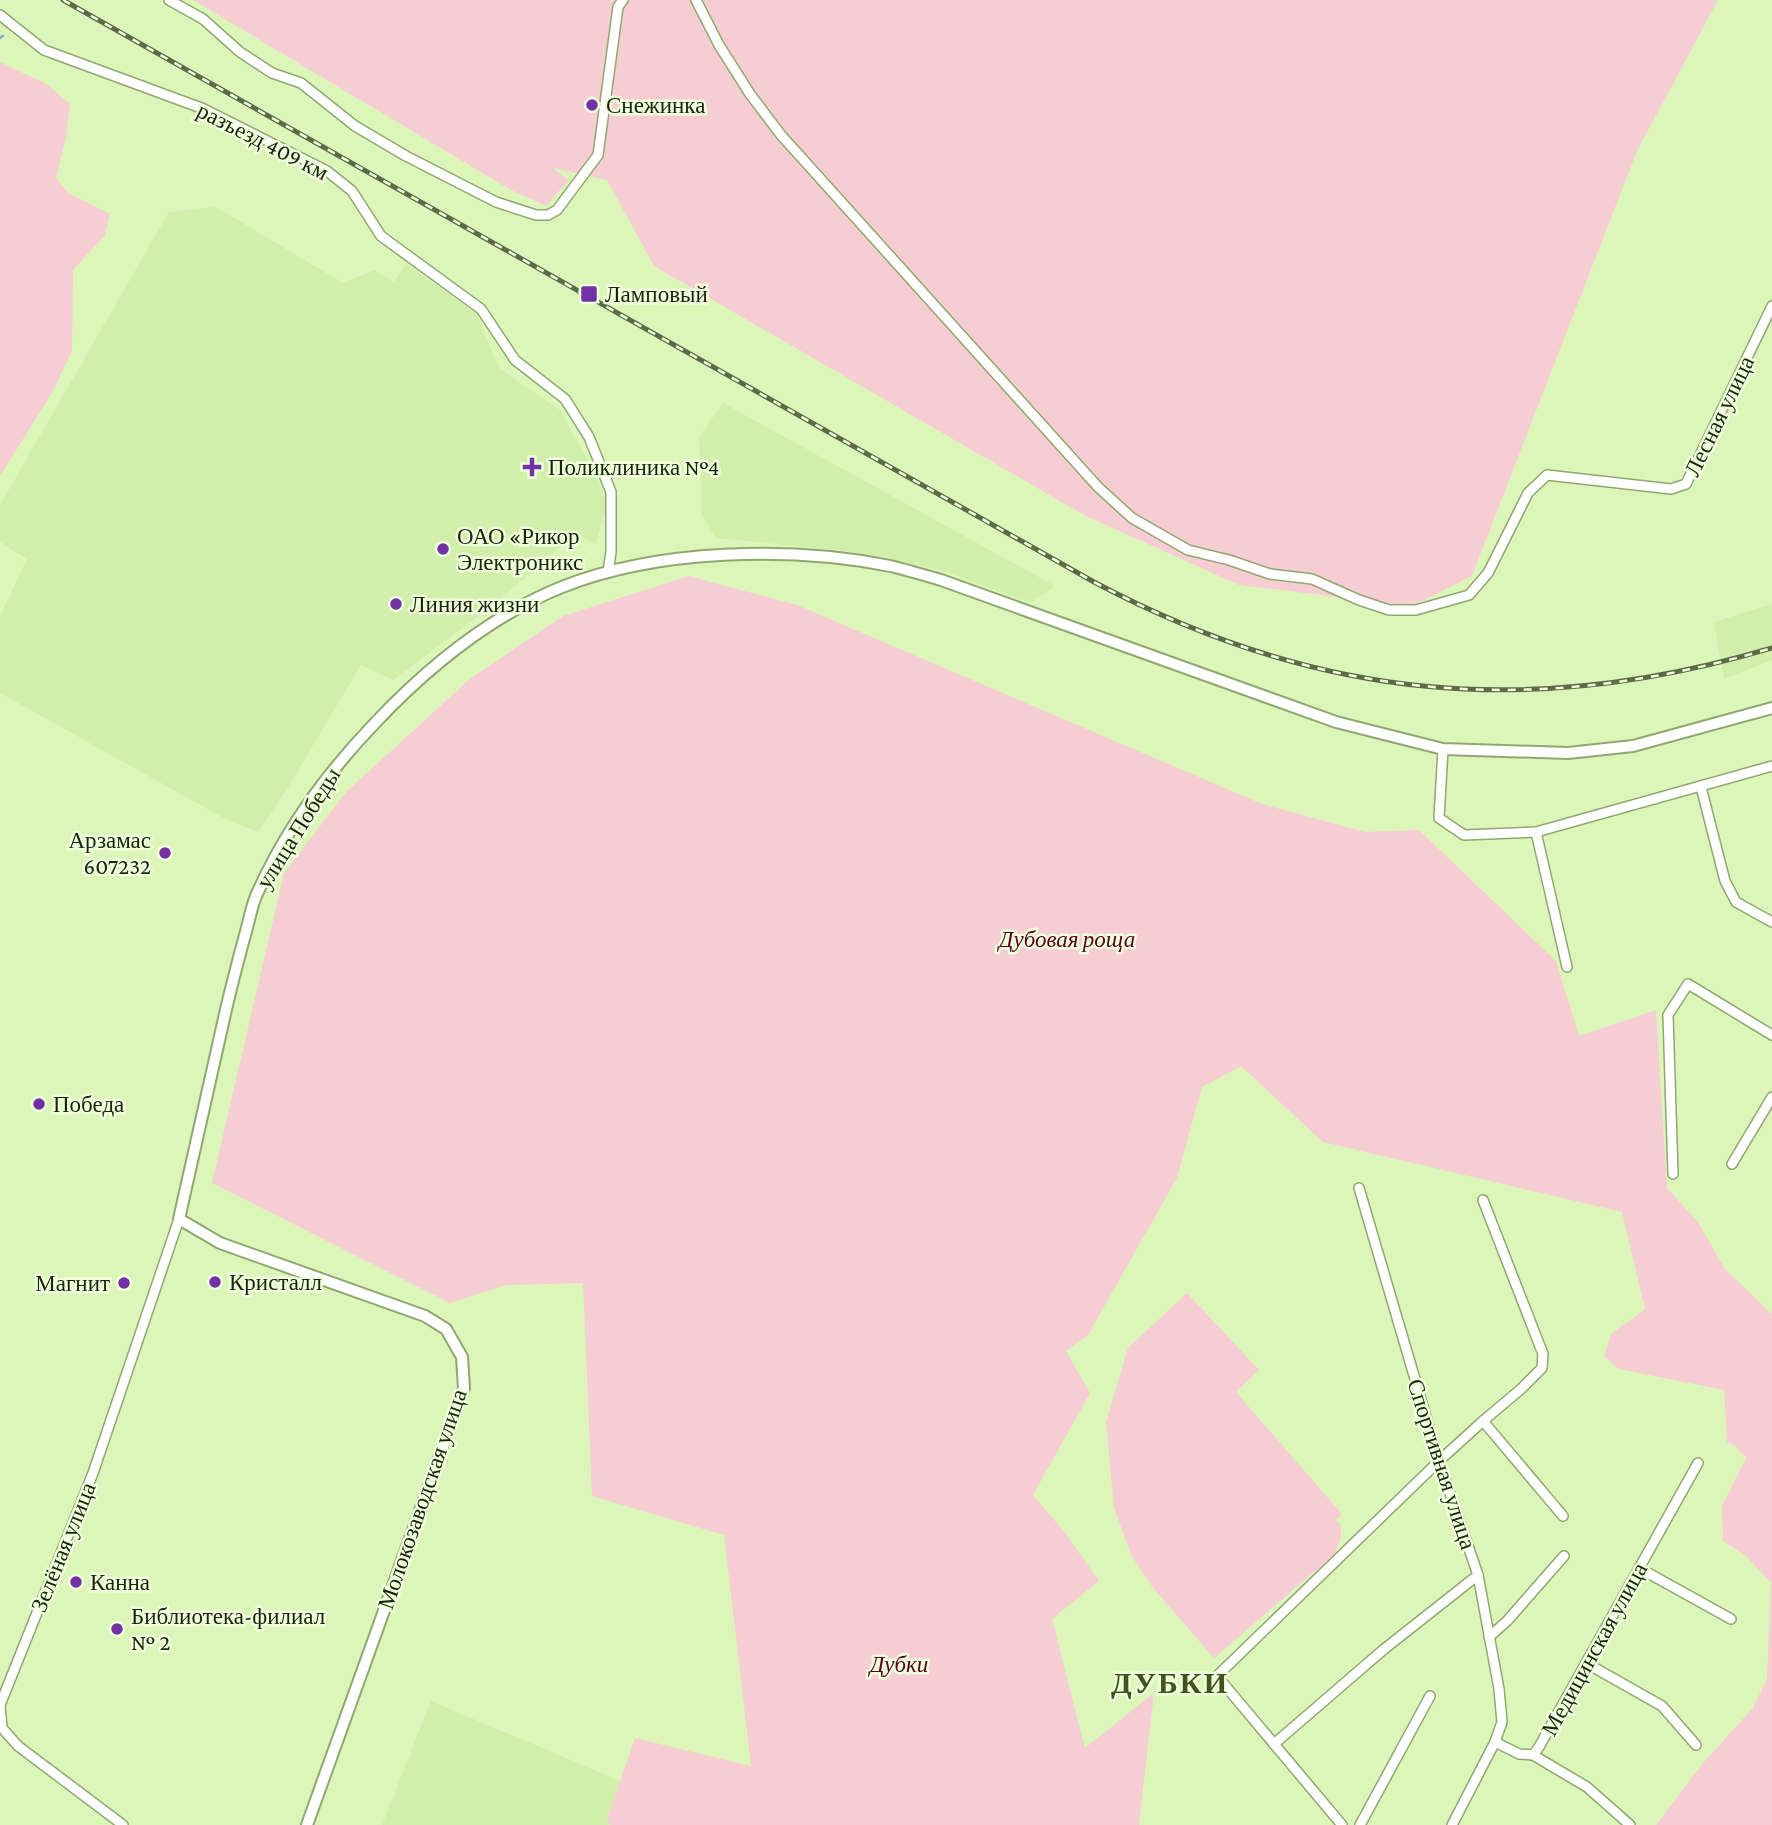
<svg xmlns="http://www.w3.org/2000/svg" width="1772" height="1825" font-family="'Crimson Pro',serif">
  <rect width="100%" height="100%" fill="#dcf6ba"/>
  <g fill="#d1eeab">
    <polygon points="216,207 343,283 374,270 394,282 406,264 476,313 499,368 560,410 598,479 607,504 596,544 575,534 492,606 393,680 361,665 287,789 258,832 222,817 0,693 0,616 27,559 0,542 0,505 169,212"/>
    <polygon points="723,403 1055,586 1030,603 941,570 846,551 716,538 702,515 699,437"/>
    <polygon points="1772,604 1772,660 1724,679 1714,622"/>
    <polygon points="431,1701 620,1781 607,1819 611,1825 382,1825"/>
  </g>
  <g fill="#f7cdd4">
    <polygon points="193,0 1718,0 1637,151 1472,576 1412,606 1239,585 1084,515 654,266 607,180 553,168 569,180 546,206 511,190"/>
    <polygon points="0,62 46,84 70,104 66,138 56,178 68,193 110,214 105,235 73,270 72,351 53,391 0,476"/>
    <polygon points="689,576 797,605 1262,804 1365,832 1419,830 1556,961 1579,1036 1656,1010 1667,1188 1698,1222 1725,1269 1772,1314 1772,1825 1656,1825 1703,1763 1752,1709 1767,1679 1771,1583 1746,1556 1723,1541 1722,1506 1746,1458 1734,1445 1727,1442 1724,1390 1619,1369 1604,1357 1611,1334 1645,1309 1622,1212 1323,1142 1241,1066 1202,1087 1177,1178 1088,1335 1066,1351 1090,1393 1033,1495 1063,1530 1099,1581 1052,1619 1085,1748 1154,1693 1139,1825 611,1825 607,1819 635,1738 751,1766 724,1535 592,1496 583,1283 506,1285 450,1303 212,1183 284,873 346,792 471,678 563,616"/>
    <polygon points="1187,1293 1259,1370 1236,1392 1342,1514 1336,1520 1341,1525 1341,1537 1335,1554 1214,1658 1153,1588 1131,1555 1114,1508 1106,1422 1128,1348"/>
  </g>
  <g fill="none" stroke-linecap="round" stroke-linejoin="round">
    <polyline stroke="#75aada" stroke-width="2.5" points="0,38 3,36"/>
    <g stroke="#90a870" stroke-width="12">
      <g id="minor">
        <polyline points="169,0 203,19 240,52 272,73 301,83 355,126 406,156 496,202 536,215 548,215 557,210 598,155 618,7 623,0"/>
        <polyline points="696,0 719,45 750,94 781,135 1098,487 1132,518 1188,550 1229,560 1270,574 1312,579 1359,600 1389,610 1416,610 1469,595 1488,573 1528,493 1547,475 1671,489 1686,484 1772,306"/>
        <polyline points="0,15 44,50 204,109 327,171 352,191 381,236 481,309 515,360 565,399 589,437 611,492 611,552 608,572"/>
        <polyline points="1443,749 1439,818 1464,835 1536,832 1772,766"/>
        <polyline points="1701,787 1725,881 1736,902 1772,922"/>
        <polyline points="1536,832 1567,967"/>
        <polyline points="1732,1164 1772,1097"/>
        <polyline points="1673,1174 1668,1015 1688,984 1772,1035"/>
        <polyline points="1359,1188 1439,1461 1478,1575 1499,1689 1502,1722 1495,1742 1452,1825"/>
        <polyline points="1483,1421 1521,1389 1542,1368 1543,1354 1483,1200"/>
        <polyline points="1639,1568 1731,1619"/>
        <polyline points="1489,1637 1507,1621 1564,1556"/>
        <polyline points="1586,1663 1662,1706 1696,1745"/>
        <polyline points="1495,1742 1519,1754 1533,1755 1539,1747 1698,1463"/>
        <polyline points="1274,1744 1383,1650 1478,1575"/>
        <polyline points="1533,1755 1587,1787 1630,1825"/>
        <polyline points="123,1825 18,1746 2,1728 0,1705 93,1473 179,1219"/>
        <polyline points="1342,1825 1217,1676 1439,1461 1483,1421 1563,1516"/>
        <polyline points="1360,1825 1430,1696"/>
      </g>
    </g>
    <g stroke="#90a870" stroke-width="14">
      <path id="tertiary" d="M307,1825L464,1388L462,1357L446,1329L425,1316L220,1243L179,1219C194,1151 210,1082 225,1014C231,987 238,961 245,935C249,922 251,908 256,896C284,832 327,773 375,723C427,668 490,616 562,587C657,549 791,546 890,566C907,570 924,575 941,580L1336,722L1443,749L1568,753L1633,746L1772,708"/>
    </g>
    <use href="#minor" stroke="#fff" stroke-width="9"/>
    <use href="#tertiary" stroke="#fff" stroke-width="10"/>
    <g stroke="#5c6a47" stroke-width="5">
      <path id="rail" d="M63,0L1094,582C1316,700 1531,720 1772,648"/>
    </g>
    <use href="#rail" stroke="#efffdb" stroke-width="2.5" stroke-dasharray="8" stroke-linecap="butt"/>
  </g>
  <g fill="#7431a5" stroke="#efffdb" stroke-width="2.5">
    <circle cx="592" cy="105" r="7"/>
    <rect x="580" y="285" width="18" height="18" rx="3.5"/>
    <path d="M528.5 456.5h7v7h7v7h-7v7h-7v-7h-7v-7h7z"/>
    <circle cx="443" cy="549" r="7"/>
    <circle cx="396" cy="604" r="7"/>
    <circle cx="165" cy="853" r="7"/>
    <circle cx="39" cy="1104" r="7"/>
    <circle cx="215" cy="1282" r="7"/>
    <circle cx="124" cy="1283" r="7"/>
    <circle cx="76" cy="1582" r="7"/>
    <circle cx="117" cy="1629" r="7"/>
  </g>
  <g text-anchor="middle" stroke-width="5" stroke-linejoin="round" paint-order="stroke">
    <g font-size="23" fill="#1a230c" stroke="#efffdb" text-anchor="start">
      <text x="606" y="113">Снежинка</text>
      <text x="605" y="302">Ламповый</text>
      <text x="548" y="475">Поликлиника №4</text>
      <text x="457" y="544">ОАО «Рикор<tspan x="457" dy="26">Электроникс</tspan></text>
      <text x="410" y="612">Линия жизни</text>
      <text x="151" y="848" text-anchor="end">Арзамас<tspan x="151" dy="26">607232</tspan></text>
      <text x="53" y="1112">Победа</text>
      <text x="229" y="1290">Кристалл</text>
      <text x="110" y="1291" text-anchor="end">Магнит</text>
      <text x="90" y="1590">Канна</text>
      <text x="131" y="1624">Библиотека-филиал<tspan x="131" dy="26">№ 2</tspan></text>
    </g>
    <g font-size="23" fill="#1a230c" stroke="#efffdb">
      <text transform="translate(263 141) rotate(27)" y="8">разъезд 409 км</text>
      <text transform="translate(1719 416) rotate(-64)" y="8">Лесная улица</text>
      <text transform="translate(298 828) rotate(-58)" y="8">улица Победы</text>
      <text transform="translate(1442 1464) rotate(72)" y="8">Спортивная улица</text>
      <text transform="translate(422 1499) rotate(-71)" y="8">Молокозаводская улица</text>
      <text transform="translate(63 1547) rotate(-68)" y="8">Зелёная улица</text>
      <text transform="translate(1594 1649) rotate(-61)" y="8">Медицинская улица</text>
    </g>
    <g font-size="23" font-style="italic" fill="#570021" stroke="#efffdb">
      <text x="1067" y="947">Дубовая роща</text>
      <text x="899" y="1672">Дубки</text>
    </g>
    <g font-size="30" font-weight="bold" letter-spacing="2" fill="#40541e" stroke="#efffdb">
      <text x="1170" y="1693">ДУБКИ</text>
    </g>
  </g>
</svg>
